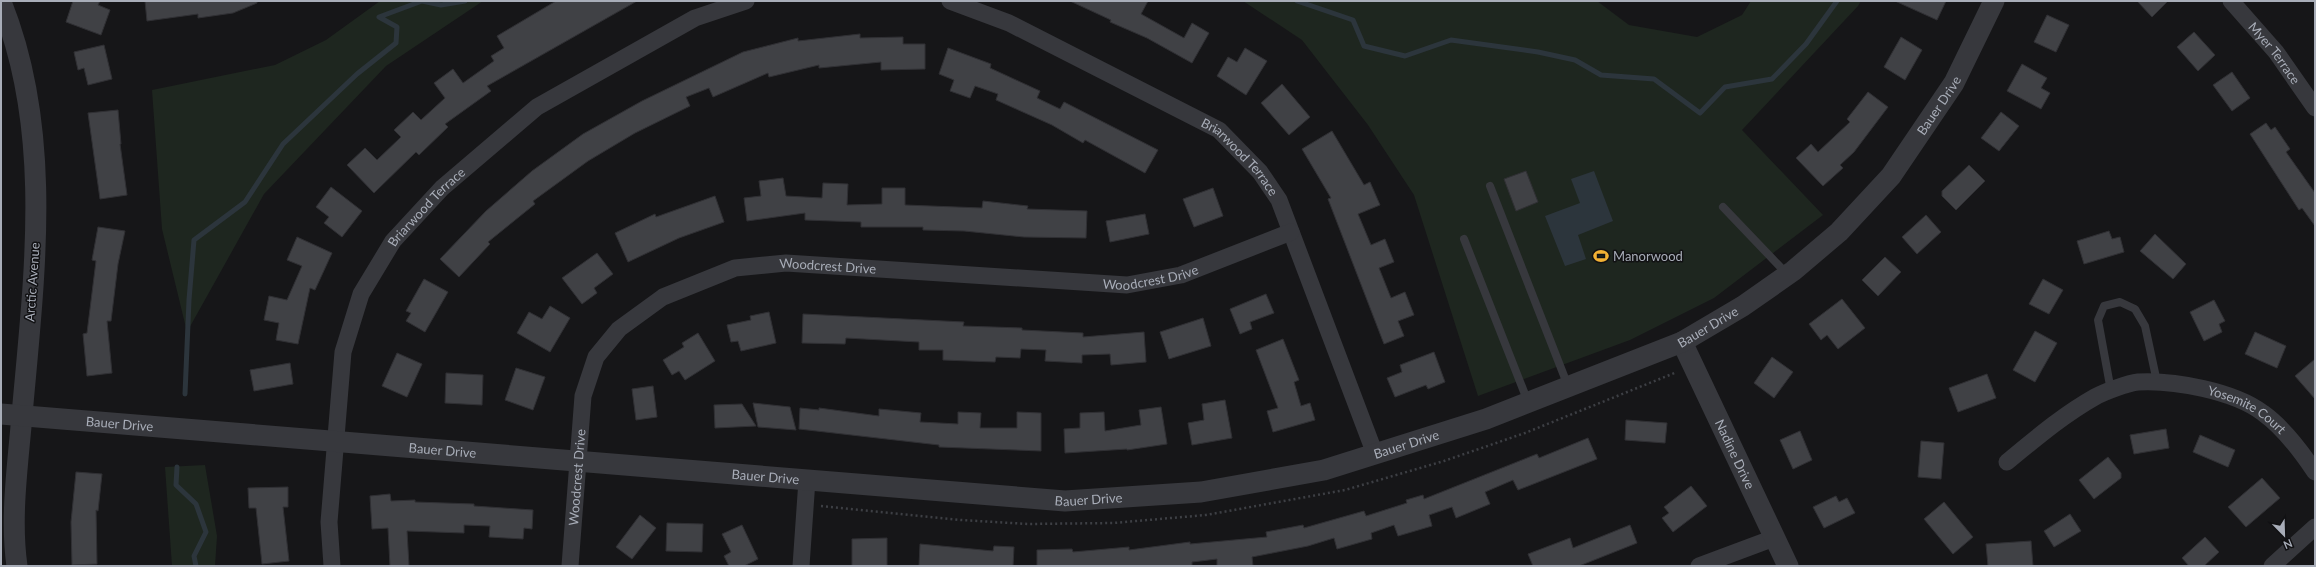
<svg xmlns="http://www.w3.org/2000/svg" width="2316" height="567" font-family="Lato,sans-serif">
  <rect width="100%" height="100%" fill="#161618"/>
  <g fill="#1e261f">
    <polygon points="380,1 483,1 386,66 264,194 187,332 162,229 152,90 275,65 326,40"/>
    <polygon points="1243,1 1597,1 1629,25 1697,37 1742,15 1751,1 1861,1 1858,6 1742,130 1823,215 1714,298 1630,340 1478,396 1414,195 1368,125 1302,40"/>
    <polygon points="205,465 217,536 215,566 172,566 165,467"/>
  </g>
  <polygon fill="#2c353c" points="1594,171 1613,221 1578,235 1586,259 1565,266 1545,216 1580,203 1571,179"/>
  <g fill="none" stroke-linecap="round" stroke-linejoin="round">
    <g stroke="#2c353c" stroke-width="5">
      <polyline points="1297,1 1353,20 1364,46 1405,56 1451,40 1538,52 1575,60 1601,75 1654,79 1700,113 1725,87 1772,79 1806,44 1837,1"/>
      <polyline points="185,394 189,300 194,240 245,202 283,144 357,74 396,43 397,27 379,17 422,1 441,5 465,1"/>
      <polyline points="177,467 176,485 196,504 206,532 194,556 196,566"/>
    </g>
  </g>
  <g fill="#404145" stroke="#303034">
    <polygon points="73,1 100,1 98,5 110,10 101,35 66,22"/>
    <polygon points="145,1 257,1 257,3 233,13 198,18 198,14 147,21"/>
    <polygon points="556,1 637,1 487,86 491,91 445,124 448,127 419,155 416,152 374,193 347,165 365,148 377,160 401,137 394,130 413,112 421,120 445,98 434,83 453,69 463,83 494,61 491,56 504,48 497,36"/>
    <polygon points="1070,1 1148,1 1141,14 1184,38 1192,23 1209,33 1192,63 1147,38 1110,22 1111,20"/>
    <polygon points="1895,1 1946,1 1937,20"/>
    <polygon points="2137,1 2168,1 2152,17"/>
    <polygon points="2047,15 2069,25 2056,52 2034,42"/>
    <polygon points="2194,32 2215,55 2198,71 2177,47"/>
    <polygon points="860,34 860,38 903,37 903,44 925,44 925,69 881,70 881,62 819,68 819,65 769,77 768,73 713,97 709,88 686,97 690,106 635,133 588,161 533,201 535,204 488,242 490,244 459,277 440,259 486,211 532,171 583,134 642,101 743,52 798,38 798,41"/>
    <polygon points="1901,37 1922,50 1905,80 1884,67"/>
    <polygon points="104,45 112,79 88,85 84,68 78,70 74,52"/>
    <polygon points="948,48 991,64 990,68 1040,91 1037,98 1060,109 1064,102 1158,150 1145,173 1085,140 1083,143 1052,125 996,100 998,94 975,86 970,98 950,91 954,80 939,74"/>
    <polygon points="1245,48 1267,61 1246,95 1217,76 1228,57 1237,62"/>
    <polygon points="2022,64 2047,78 2041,88 2050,93 2041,109 2007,91"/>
    <polygon points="2232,72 2250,98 2232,111 2213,85"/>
    <polygon points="1282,84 1310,117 1289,135 1261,103"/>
    <polygon points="1868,92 1888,107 1854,152 1840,165 1843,168 1823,186 1796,158 1811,144 1818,152 1850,122 1847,119"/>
    <polygon points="118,110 121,144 120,144 127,195 100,199 88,113"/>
    <polygon points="2001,112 2019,126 1999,151 1981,138"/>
    <polygon points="2266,123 2271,130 2275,127 2290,149 2286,152 2315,193 2315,226 2302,208 2299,210 2250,134"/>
    <polygon points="1332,131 1364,185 1370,182 1380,205 1358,214 1371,245 1385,239 1394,262 1379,268 1391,298 1405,292 1414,315 1398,321 1404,336 1384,344 1328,199 1331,198 1302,149"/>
    <polygon points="1969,165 1985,181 1956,210 1942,196 1942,191"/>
    <polygon points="1526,171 1538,202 1516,211 1504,179"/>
    <polygon points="783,178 786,196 822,198 823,183 848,184 847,205 882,204 882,188 905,188 905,205 982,208 983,201 1028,206 1027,209 1087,211 1086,238 1024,237 964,231 923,230 923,227 861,227 861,222 805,220 805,213 747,221 744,198 761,196 759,181"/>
    <polygon points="331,187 362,211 342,237 324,223 329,217 316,207"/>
    <polygon points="1213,188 1223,216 1194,227 1183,199"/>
    <polygon points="715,196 724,222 679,238 628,262 615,233 655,214 656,217"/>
    <polygon points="1145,214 1149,234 1110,242 1106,221"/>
    <polygon points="1926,215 1941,232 1917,254 1902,237"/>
    <polygon points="98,227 125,231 118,264 111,321 107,321 112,373 87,376 83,334 87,333 96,261 92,260"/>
    <polygon points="2109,231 2112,239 2120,237 2124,252 2084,264 2077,241"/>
    <polygon points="2155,234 2186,264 2173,279 2140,251"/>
    <polygon points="297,237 332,253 315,290 310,288 298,344 276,340 279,323 264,320 269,296 287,300 302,266 287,260"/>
    <polygon points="597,253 613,274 594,288 597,293 582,304 562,278"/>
    <polygon points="1885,257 1901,272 1878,296 1862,280"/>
    <polygon points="424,279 448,292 425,332 406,321 411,313 406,311"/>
    <polygon points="2043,279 2063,290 2049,314 2029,304"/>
    <polygon points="1266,294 1274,313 1250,322 1252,329 1240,334 1230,309"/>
    <polygon points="1842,299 1865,328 1838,349 1827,335 1821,340 1809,324"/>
    <polygon points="2214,300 2225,321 2219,324 2222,332 2204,341 2190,312"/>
    <polygon points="550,306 570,318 550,352 517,333 529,312 542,319"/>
    <polygon points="769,312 776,343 741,351 738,341 731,342 727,325 751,320 750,316"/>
    <polygon points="803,314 964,322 963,326 1022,328 1022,330 1083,333 1083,337 1144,332 1146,362 1111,365 1110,354 1082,355 1082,363 1045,361 1046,350 1021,349 1020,358 996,357 995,362 943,360 943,350 919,350 919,342 846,338 845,344 802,343"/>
    <polygon points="1203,318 1211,346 1169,359 1160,332"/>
    <polygon points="2035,331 2057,343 2035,382 2013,370"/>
    <polygon points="2255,332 2286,346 2277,368 2245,354"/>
    <polygon points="698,333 715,361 685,380 679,371 672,375 663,360 684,347 682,343"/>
    <polygon points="1283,339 1299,380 1294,382 1301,406 1310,403 1315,420 1273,432 1267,411 1278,408 1256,350"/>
    <polygon points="1434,352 1445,382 1428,389 1426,385 1395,397 1387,378 1402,372 1400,365"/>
    <polygon points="397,353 422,364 407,397 382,386"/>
    <polygon points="1772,357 1793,372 1774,398 1754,383"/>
    <polygon points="2315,359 2315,399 2295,376"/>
    <polygon points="290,363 293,384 254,391 250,370"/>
    <polygon points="516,368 545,377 533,410 505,400"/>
    <polygon points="446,373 483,375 482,405 445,403"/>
    <polygon points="1987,374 1996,398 1958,412 1949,388"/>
    <polygon points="653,386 657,417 636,420 632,389"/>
    <polygon points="1225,400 1232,438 1192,445 1188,423 1204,420 1202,404"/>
    <polygon points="753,403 790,407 796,430 758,427"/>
    <polygon points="742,404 756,426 715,428 714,405"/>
    <polygon points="1161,407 1167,444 1127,450 1127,449 1065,453 1064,429 1080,428 1080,413 1104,412 1105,431 1141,425 1139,410"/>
    <polygon points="800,408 819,410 819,408 879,416 879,409 921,413 920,422 958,424 958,412 981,413 980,428 1017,428 1017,412 1041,413 1041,451 939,447 939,445 799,429"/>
    <polygon points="1626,420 1667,423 1665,443 1625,440"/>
    <polygon points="2166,429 2169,448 2134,454 2130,435"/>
    <polygon points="1800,431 1812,460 1793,469 1780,440"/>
    <polygon points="2200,435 2235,450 2228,467 2193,452"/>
    <polygon points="1588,438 1597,459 1518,490 1513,480 1485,492 1490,504 1456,518 1452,507 1429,515 1432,526 1398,536 1394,525 1371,533 1372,539 1337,549 1334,538 1308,546 1252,557 1253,566 1217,566 1217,559 1192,562 1192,566 1037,566 1037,550 1072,549 1073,552 1129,547 1129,550 1190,542 1190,544 1267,537 1266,532 1303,525 1304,528 1364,511 1366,516 1407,503 1406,500 1423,495 1424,499 1537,454 1539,458"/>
    <polygon points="1921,441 1944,443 1941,479 1918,477"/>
    <polygon points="2108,457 2121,473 2121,478 2094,499 2079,480"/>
    <polygon points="76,472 102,474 98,511 96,510 97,564 72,565 71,522"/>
    <polygon points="2262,478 2280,498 2246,527 2228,507"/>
    <polygon points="1691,486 1707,506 1673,532 1662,518 1669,513 1664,507"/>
    <polygon points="288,487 288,507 283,507 289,561 262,564 256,508 249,508 248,488"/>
    <polygon points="390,494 391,501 415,500 415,502 474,504 474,506 533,510 532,529 524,528 523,539 489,537 490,526 464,525 464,533 407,531 409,566 390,566 388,528 372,529 370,496"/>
    <polygon points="1836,496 1839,502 1847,498 1855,513 1824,528 1813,507"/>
    <polygon points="1944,502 1973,537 1953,554 1924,519"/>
    <polygon points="2070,514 2081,531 2054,547 2044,531"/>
    <polygon points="640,515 656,528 632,559 616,547"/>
    <polygon points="667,523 703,524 702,552 666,551"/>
    <polygon points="742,525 758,559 744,566 729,566 724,556 731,552 722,534"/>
    <polygon points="1630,525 1637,543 1579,566 1533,566 1528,554 1570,538 1573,548"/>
    <polygon points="2205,537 2219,552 2204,566 2189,566 2182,558"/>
    <polygon points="887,538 887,566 852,566 852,539"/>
    <polygon points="2031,541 2033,566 1988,566 1986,544"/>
    <polygon points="920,544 993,551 994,546 1014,547 1013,566 919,566"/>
  </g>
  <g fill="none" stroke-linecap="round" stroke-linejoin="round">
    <polyline stroke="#3d3f44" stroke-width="2.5" stroke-dasharray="2 3" stroke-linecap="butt" points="821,506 961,520 1028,524 1113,523 1206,515 1345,490 1444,461 1525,433 1677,372"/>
    <g stroke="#37383d" stroke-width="8">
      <polyline points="1490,186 1568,386"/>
      <polyline points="1723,207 1787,274"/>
      <polyline points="1464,239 1528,402"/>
      <polyline points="2111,391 2098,320 2104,306 2120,302 2135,309 2145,326 2157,382"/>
    </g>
    <g stroke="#37383d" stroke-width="17">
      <path id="s1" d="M950,1L1009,23L1219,130L1260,172L1279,200L1375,454"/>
      <path id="s2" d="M2231,1L2276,52L2315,108"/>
      <path id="s3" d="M2007,462C2035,439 2063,415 2095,397C2104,392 2128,383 2138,382C2174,380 2234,391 2263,413C2284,428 2301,451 2315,472"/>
      <path id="s4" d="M332,566L329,522L343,352L361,294L393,241L442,188L537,107L695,18L746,1"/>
      <path id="s5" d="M570,566L583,396L596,357L619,329L663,297L735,268L786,263L1127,285L1181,275L1291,232"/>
      <polyline points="801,566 807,480"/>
      <polyline points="1699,566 1774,538"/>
      <polyline points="2272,566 2315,527"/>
    </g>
    <g stroke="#37383d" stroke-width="21">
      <path d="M1,2C54,133 34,278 22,415C18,464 10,517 17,566"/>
      <path id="s6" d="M1682,342L1788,566"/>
      <path id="s7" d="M1,414L1065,501L1201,492L1324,470L1486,419L1682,342L1743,306L1793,271L1839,232L1891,176L1954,83L1994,1"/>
    </g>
  </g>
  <defs>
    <g id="stadium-bare" transform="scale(1.2)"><path d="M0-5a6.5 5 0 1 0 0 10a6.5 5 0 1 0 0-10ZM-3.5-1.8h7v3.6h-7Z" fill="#f2b134" stroke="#111113" stroke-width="2.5" paint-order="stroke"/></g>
  </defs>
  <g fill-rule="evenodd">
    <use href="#stadium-bare" x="1601" y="256"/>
  </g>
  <g text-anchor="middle" stroke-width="3" stroke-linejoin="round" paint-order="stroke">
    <g font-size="13" fill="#a8adb8" stroke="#111113">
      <text dy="5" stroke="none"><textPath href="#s2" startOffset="68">Myer Terrace</textPath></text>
      <text dy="5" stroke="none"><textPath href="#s7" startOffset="2063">Bauer Drive</textPath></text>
      <text dy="5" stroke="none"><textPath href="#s1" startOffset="332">Briarwood Terrace</textPath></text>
      <text dy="5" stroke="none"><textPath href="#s4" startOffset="385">Briarwood Terrace</textPath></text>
      <text dy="5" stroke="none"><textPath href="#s5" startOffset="473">Woodcrest Drive</textPath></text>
      <text dy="5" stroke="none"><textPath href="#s5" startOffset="797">Woodcrest Drive</textPath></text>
      <text transform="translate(32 282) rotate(-86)" y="5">Arctic Avenue</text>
      <text dy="5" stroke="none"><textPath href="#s7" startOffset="1739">Bauer Drive</textPath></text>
      <text dy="5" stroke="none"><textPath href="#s3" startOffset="270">Yosemite Court</textPath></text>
      <text dy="5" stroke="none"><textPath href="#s7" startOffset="119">Bauer Drive</textPath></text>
      <text dy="5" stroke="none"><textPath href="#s7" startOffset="1415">Bauer Drive</textPath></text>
      <text dy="5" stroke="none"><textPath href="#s7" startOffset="443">Bauer Drive</textPath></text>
      <text dy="5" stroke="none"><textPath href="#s6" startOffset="124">Nadine Drive</textPath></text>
      <text dy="5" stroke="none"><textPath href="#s7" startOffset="767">Bauer Drive</textPath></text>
      <text dy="5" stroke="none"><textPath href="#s5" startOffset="89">Woodcrest Drive</textPath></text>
      <text dy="5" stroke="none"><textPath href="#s7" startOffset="1091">Bauer Drive</textPath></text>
    </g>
    <g font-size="13" fill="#a8adb8" stroke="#111113" text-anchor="start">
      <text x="1613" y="261">Manorwood</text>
    </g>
  </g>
  <rect width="2316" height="567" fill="none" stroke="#a8adb8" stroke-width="4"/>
  <g transform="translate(2284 535) rotate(157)" stroke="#111113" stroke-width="3" paint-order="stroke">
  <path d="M0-3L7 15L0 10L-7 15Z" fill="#a8adb8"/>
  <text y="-6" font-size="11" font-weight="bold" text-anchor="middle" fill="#a8adb8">N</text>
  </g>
</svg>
